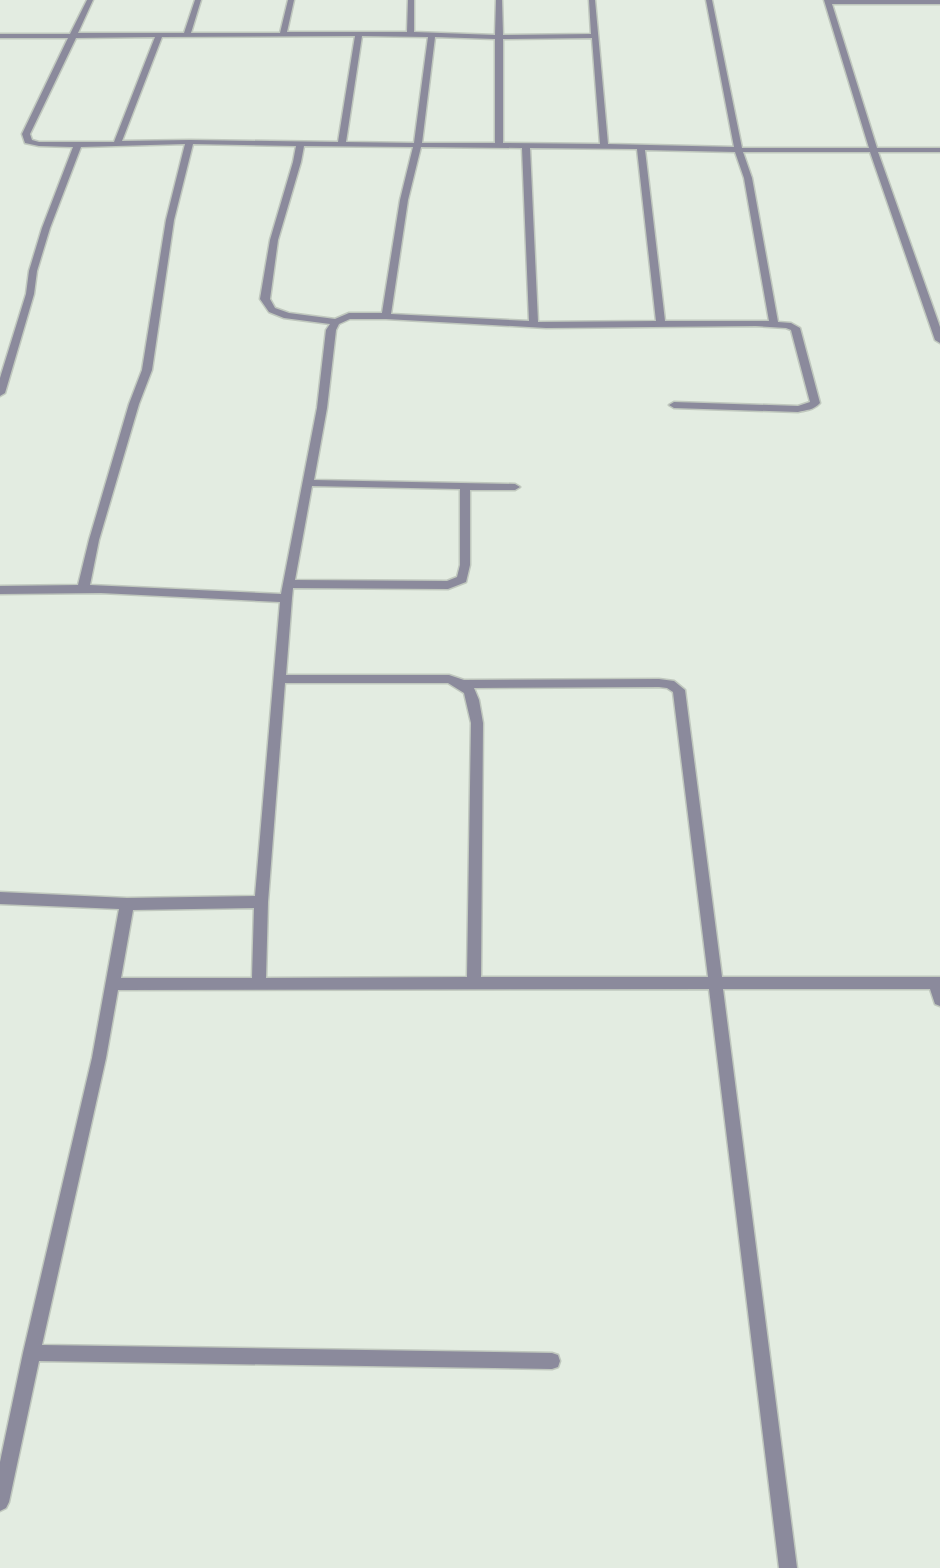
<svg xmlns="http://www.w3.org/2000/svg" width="940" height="1568" font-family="Arial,sans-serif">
  <rect width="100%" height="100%" fill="#e3ece1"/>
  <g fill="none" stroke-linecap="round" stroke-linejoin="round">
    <g stroke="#c0c8be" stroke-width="3">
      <path id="street" d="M87,0H93L78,33H184L195,0H201L191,33H280L288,0H294L287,32H407L408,0H414V32L495,35L496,0H502L503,35L591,34L589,0H595L608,144L734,147L706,0H712L742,148H869L824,0H940V4H832L877,148H940V152H878L940,327V343L935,340L870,152H743L752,178L778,322L791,323L800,328L820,403C814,410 806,410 798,412L674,408L669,405L674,402L798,406L810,402L791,330L786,328L756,326L546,328L386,319H350L339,324L336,330L327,408L314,480L515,484L520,487L515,490H470V565L466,582L448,589L293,588L292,598L286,675H449L464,680L659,679L674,681L685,690L722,977H940V1006L935,1004L930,989H723L797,1568H779L709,989L118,990L106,1058L42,1345L552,1353L558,1355L560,1361L558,1367L552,1369L39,1361L9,1502L6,1508L0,1511V1462L23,1353L92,1058L119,909L0,904V892L127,898L255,896L280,602L101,593L0,594V586L78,585L89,540L129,404L142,370L166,220L185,144L81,147L50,228L37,271L34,294L5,393L0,396V378L26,294L29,271L42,228L73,147L39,146L25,143L22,134L68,38H0V34H70ZM355,36L338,142L190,140L122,141L162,37ZM362,36L428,37L414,143L346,142ZM155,37L114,142H39L32,140L30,134L76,38ZM435,37L495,39V143H422ZM592,38L600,144L503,143V39ZM193,144L296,146L293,162L270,240L260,299L269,312L284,318L330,324L326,330L317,408L281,594L90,585L99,540L139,404L152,370L174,220ZM304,146L413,147L400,200L382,313H349L335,319L289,313L275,308L270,299L278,240L301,162ZM421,147L522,148L529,321L391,314L408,200ZM530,148L637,149L656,321L538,322ZM645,150L735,152L744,178L769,321H665ZM312,486L460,489V565L457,577L447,581L295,580ZM285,683H448L464,693L471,723L467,977L266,978L268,902ZM659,687L667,688L673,692L708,977H481L483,723L479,700L474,688ZM254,908L252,978H121L133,910Z"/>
    </g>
    <use href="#street" fill="#8b8a9c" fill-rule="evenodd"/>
  </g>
</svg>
